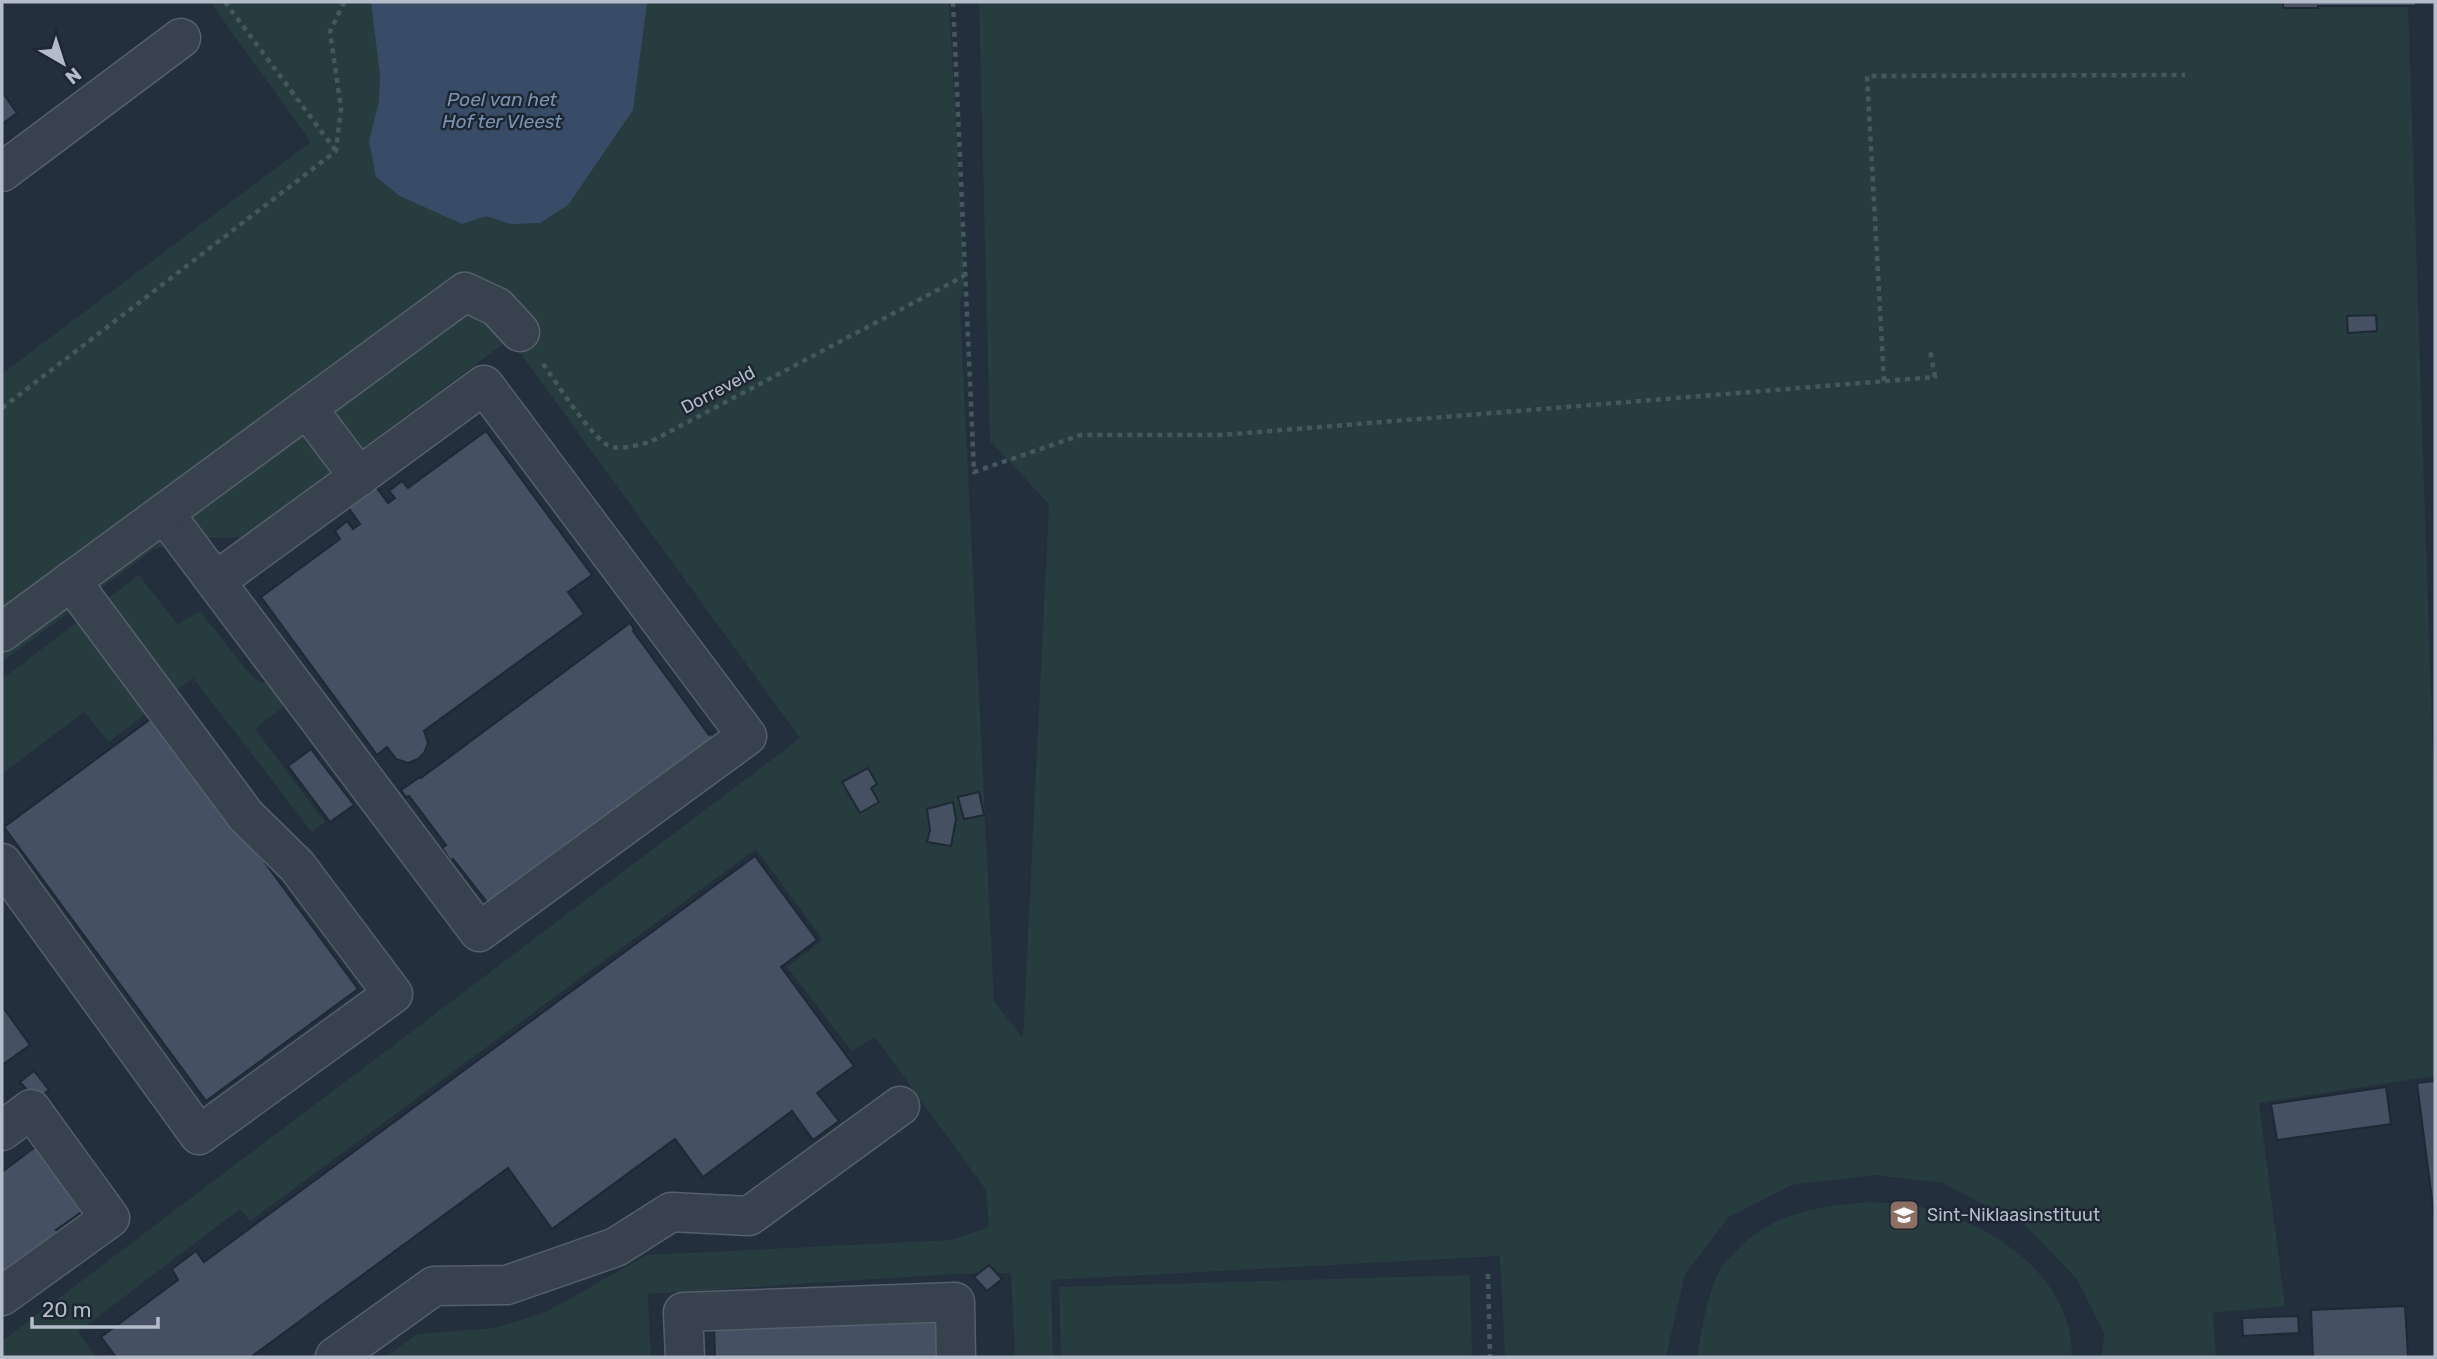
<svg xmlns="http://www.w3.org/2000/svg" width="2437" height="1359" font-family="Rubik,sans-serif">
  <rect width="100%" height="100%" fill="#242f3e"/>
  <g fill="#263c3f">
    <polygon points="210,2 949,2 964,271 960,308 994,1001 1023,1038 1049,504 990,441 979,2 2408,2 2435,816 2435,1076 2259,1103 2285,1306 2213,1313 2216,1357 2102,1357 2104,1333 2077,1279 2027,1227 1943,1183 1874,1175 1792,1185 1729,1217 1685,1274 1666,1357 1505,1357 1500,1256 1051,1280 1053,1357 1015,1357 1011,1273 953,1274 648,1294 651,1357 386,1357 417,1334 495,1328 546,1312 647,1255 951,1240 989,1227 986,1190 875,1037 852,1051 787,967 823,940 756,849 250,1221 240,1209 78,1332 96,1357 2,1357 2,1341 800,738 510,339 242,537 199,538 154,549 2,662 2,374 311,142"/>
    <polygon points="139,575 178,625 200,611 248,672 260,682 276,683 282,689 283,707 255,729 325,822 312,832 193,678 109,742 84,712 2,774 2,679"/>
    <path d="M1869,1202C1884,1203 1902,1203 1917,1206C1991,1222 2072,1275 2072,1357H1697C1703,1327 1706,1295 1721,1268C1724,1262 1730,1257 1735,1252C1770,1213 1820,1206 1869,1202Z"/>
    <polygon points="1470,1275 1472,1357 1061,1357 1059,1287"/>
  </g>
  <polygon fill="#394c67" points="371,2 647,2 633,110 568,205 540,223 511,224 486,216 462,224 400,196 376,177 369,141 379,101 380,75"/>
  <g fill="#455162" stroke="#1f2835" stroke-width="2">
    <polygon points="2283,2 2416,2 2416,6 2318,6 2318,8 2283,8"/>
    <polygon points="2,92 17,113 2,124"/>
    <polygon points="2376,315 2377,331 2348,333 2347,316"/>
    <polygon points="486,431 592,575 568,592 584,614 424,731 428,743 424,753 418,759 408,763 396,759 387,747 377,755 261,597 340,539 335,531 347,521 353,529 360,524 343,500 371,480 388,503 395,498 389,491 402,481 408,488"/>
    <polygon points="630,623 634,629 633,631 709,735 711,733 715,740 490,906 453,859 451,861 442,848 446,845 409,796 406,797 401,790 420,777 421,778"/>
    <polygon points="156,715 358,989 206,1101 4,827"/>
    <polygon points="311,749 354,805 330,822 288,766"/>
    <polygon points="868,768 877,784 871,788 879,802 860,813 842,782"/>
    <polygon points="979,792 984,815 964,819 958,797"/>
    <polygon points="953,802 956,819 951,846 927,842 930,830 927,809"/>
    <polygon points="755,856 817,940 781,967 854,1066 817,1093 839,1121 813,1140 792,1111 703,1177 675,1139 552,1229 508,1168 251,1357 116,1357 101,1337 178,1280 172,1269 196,1251 204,1262"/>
    <polygon points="2,1006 30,1045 2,1065"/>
    <polygon points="34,1071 49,1090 36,1100 20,1082"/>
    <polygon points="2435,1081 2435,1223 2417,1083"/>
    <polygon points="2386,1087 2391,1124 2277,1140 2271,1104"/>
    <polygon points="43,1141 90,1206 56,1230 64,1240 2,1274 2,1172"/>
    <polygon points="989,1265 1002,1279 987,1291 974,1277"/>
    <polygon points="2405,1306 2408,1357 2313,1357 2311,1310"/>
    <polygon points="2298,1316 2299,1333 2243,1336 2242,1318"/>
    <polygon points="943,1319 944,1357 715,1357 714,1326"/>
  </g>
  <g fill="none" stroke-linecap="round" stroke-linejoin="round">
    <g stroke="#565f6c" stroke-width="41">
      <g id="minor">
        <polyline points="2,172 181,38"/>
        <polyline points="307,408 359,477"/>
        <polyline points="164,513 479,932 747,736 484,385 216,581"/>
        <polyline points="2,632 465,292 497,307 520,332"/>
        <polyline points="2,863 199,1135 393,994 297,866 246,816 71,581"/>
        <polyline points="2,1131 31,1109 110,1218 2,1296"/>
        <polyline points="335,1357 434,1286 507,1285 616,1247 671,1212 749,1216 900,1106"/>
        <polyline points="685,1357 683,1312 955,1302 956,1357"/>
      </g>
    </g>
    <g stroke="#44595c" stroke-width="4.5" stroke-dasharray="5 5" stroke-linecap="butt">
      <polyline points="225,2 336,151"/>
      <polyline points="953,2 974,472 1081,435 1222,435 1935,377 1930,350"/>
      <path d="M543,364C555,380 595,444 612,447C625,449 638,445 650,442L964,276"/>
      <polyline points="1884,381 1867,76 2185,75"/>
      <polyline points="2,408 336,151 341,108 330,32 344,2"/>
      <polyline points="1488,1274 1490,1357"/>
    </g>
    <use href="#minor" stroke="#38414e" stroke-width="38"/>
  </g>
  <defs>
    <g id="school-square" transform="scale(1.575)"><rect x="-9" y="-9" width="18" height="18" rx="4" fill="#8d6e63" stroke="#1d2633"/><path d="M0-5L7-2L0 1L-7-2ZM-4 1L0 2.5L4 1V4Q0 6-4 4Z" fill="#fff"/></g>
  </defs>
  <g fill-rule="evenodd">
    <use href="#school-square" x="1904" y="1215"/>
  </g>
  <g text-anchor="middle" stroke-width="5" stroke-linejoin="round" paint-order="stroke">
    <g font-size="18" fill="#b4bcc9" stroke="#1d2633">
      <text transform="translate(718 390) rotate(-28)" y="6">Dorreveld</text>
    </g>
    <g font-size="18" fill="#b4bcc9" stroke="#1d2633" text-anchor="start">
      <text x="1927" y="1221">Sint-Niklaasinstituut</text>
    </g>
    <g font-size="19" font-style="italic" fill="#7c92b1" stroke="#1d2633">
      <text x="502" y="106">Poel van het<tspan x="502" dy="22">Hof ter Vleest</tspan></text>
    </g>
  </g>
  <rect width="2437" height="1359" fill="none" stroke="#b4bcc9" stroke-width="7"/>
  <g transform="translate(63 63) rotate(141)" stroke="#1d2633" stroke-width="5" paint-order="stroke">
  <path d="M0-5L12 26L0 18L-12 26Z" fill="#b4bcc9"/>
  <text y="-10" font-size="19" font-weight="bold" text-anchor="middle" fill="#b4bcc9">N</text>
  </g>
  <path d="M32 1317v10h126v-10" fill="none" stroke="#b4bcc9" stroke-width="3.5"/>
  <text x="42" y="1317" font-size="21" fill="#b4bcc9" stroke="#1d2633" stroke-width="5" paint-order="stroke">20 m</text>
</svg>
